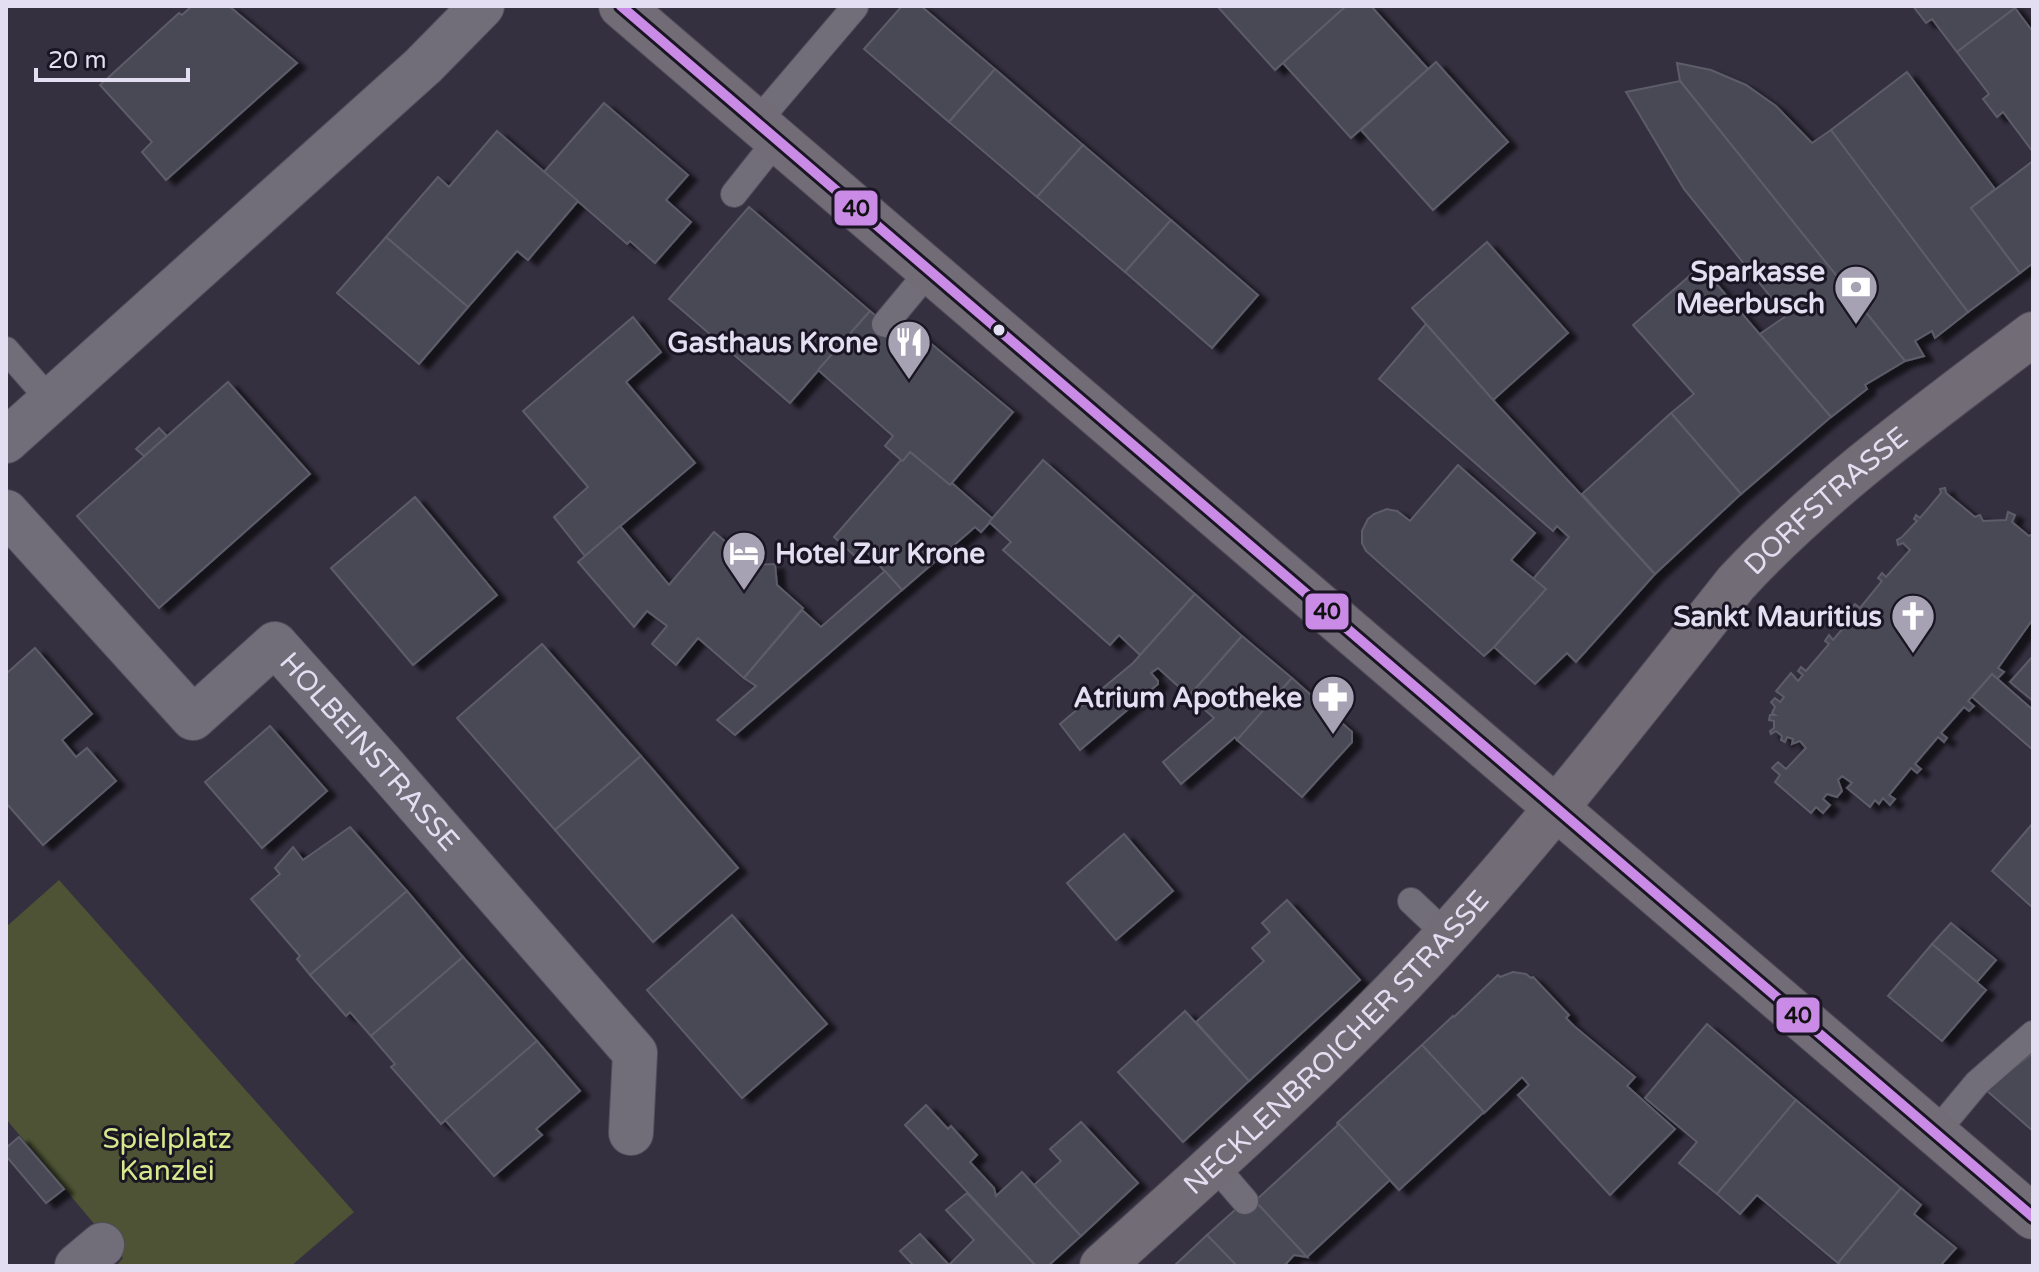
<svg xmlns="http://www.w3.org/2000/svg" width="2039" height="1272" font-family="'Varela Round',sans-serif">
  <defs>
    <filter id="shadow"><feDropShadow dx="9" dy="5" stdDeviation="2" flood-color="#0009"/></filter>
  </defs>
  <rect width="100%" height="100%" fill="#353040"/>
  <polygon fill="#4d5334" points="59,880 354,1212 291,1266 118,1266 117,1265 123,1258 6,1119 6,927"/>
  <g fill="#4a4855" stroke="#5d5c69" stroke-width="2" filter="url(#shadow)">
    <polygon points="192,6 229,6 297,63 166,180 142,152 152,142 100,85 179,13 182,15"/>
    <polygon points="902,6 921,6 995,69 949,122 864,49"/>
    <polygon points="1217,6 1346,6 1275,70"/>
    <polygon points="1346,6 1371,6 1428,69 1351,138 1283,63"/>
    <polygon points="1913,6 2014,6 2015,8 1957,52 1932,19 1926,23"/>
    <polygon points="2015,8 2033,32 2033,152 2003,112 1997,117 1983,99 1989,94 1957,52"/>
    <polygon points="1436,62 1508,142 1433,210 1361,130"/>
    <polygon points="1677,63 1711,70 1746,85 1776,106 1812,143 1831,130 1968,312 1935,338 1932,331 1915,341 1924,356 1905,361 1680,81"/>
    <polygon points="995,69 1083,145 1037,197 949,122"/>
    <polygon points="1907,72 1995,189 1971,208 2020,273 1968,312 1831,130"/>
    <polygon points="1680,81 1905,361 1865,385 1867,389 1831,417 1760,334 1786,316 1684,189 1626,92"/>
    <polygon points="604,103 688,175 666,200 691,222 655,263 630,241 627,244 544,172"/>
    <polygon points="497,131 578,201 528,260 517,251 468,307 386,237 438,177 449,187"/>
    <polygon points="1083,145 1171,220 1125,272 1037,197"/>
    <polygon points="2033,161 2033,263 2020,273 1971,208"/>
    <polygon points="749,207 870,311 790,403 669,299"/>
    <polygon points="1171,220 1258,295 1212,348 1125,272"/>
    <polygon points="386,237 468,307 419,364 337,293"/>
    <polygon points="1487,242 1568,333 1493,400 1412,308"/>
    <polygon points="1701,266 1831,417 1741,494 1671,413 1694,394 1633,325"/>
    <polygon points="870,311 908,343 917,332 1013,412 950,485 910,452 903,461 901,460 885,446 893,436 818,370"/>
    <polygon points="633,317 661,352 626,382 695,463 585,556 554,517 588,487 523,411"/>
    <polygon points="1426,324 1493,400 1655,574 1576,662 1567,653 1535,684 1494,647 1546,589 1533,579 1569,537 1557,526 1553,531 1379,379"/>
    <polygon points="228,382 310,474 159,608 77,516"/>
    <polygon points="1671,413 1741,494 1655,574 1582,494"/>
    <polygon points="159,428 167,436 144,456 136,449"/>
    <polygon points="910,452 950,485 952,483 993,519 981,532 975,527 902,590 865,550 857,558 834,537 901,460 903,461"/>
    <polygon points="1043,460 1195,594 1140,655 1119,635 1110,645 1003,550 1011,542 989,522"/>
    <polygon points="1458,465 1535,533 1511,560 1546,589 1494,647 1484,656 1366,551 1362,543 1362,531 1368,519 1374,514 1387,509 1391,510 1397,511 1410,521"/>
    <polygon points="1945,488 1946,493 1975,517 1980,515 1983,521 2006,520 2008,512 2015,515 2012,522 2029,536 2033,534 2033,619 1998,668 2004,672 1997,679 1992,674 1968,701 1974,706 1969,711 1964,707 1941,733 1947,738 1944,742 1938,737 1915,764 1921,769 1917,773 1911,768 1889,795 1895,799 1890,805 1883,798 1879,804 1875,800 1870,807 1847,788 1852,783 1842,776 1838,780 1842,791 1837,797 1827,794 1823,799 1830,805 1823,813 1816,807 1811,813 1775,782 1780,775 1772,768 1778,762 1786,769 1806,748 1800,741 1792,744 1793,739 1787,737 1785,742 1781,740 1782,736 1776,731 1771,734 1770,731 1774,728 1774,721 1769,720 1770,715 1775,715 1772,713 1775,707 1771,702 1775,698 1780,702 1784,697 1776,691 1791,673 1798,681 1803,675 1798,671 1801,667 1806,671 1829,644 1825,641 1829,635 1833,640 1856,613 1851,608 1855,604 1860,608 1882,581 1878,578 1882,573 1886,577 1910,550 1903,543 1898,545 1897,540 1902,537 1917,521 1914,519 1916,515 1920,518 1941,493 1940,489"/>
    <polygon points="415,497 497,595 413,665 331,568"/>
    <polygon points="620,526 669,585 714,532 753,565 775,564 777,585 803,608 744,678 698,638 676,665 652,644 667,626 647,611 634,627 578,562"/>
    <polygon points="885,571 902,590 735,735 717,720 756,686 744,678 802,610 821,627"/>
    <polygon points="1195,594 1242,636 1189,696 1158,668 1151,673 1158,681 1158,684 1080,750 1060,724 1133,663"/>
    <polygon points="1242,636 1292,678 1237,740 1235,737 1181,784 1163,762 1214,718 1189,696"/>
    <polygon points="542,644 641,756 555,830 457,718"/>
    <polygon points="35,648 92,714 62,740 76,757 87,748 116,781 43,845 6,803 6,674"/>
    <polygon points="2033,656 2033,701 2010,682"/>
    <polygon points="1992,674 2033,710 2033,750 1972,697"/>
    <polygon points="1292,678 1352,732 1352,742 1302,797 1237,740"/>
    <polygon points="270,726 327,791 262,848 205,782"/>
    <polygon points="641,756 738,868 653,942 555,830"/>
    <polygon points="2033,823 2033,908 1992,871"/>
    <polygon points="350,827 407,891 310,975 297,959 300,956 251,899 280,874 275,868 293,847 303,860"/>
    <polygon points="1124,834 1173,891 1116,940 1067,883"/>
    <polygon points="407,891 463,957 371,1036 350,1012 346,1016 310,975"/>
    <polygon points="1287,900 1360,980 1249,1081 1196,1022 1264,961 1252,948 1270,932 1262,923"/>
    <polygon points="732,915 827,1024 742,1098 647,990"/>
    <polygon points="1951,923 1996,960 1977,982 1932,944"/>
    <polygon points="1932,944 1986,990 1942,1041 1888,996"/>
    <polygon points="463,957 537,1041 441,1124 391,1067 395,1064 371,1036"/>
    <polygon points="1513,972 1526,974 1531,978 1533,977 1569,1015 1566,1018 1574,1026 1635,1077 1627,1086 1675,1129 1610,1195 1518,1095 1529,1085 1522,1077 1484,1113 1422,1045 1453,1016 1454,1017 1498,975 1500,977"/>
    <polygon points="1185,1011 1249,1081 1183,1142 1118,1072"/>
    <polygon points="1707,1024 1796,1100 1717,1194 1679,1163 1697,1142 1645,1098"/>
    <polygon points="537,1041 580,1091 536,1129 542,1135 494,1176 445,1120"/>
    <polygon points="1422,1045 1484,1112 1399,1190 1337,1123"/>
    <polygon points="2033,1053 2033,1131 1986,1090"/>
    <polygon points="1796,1100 1901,1188 1838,1263 1757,1195 1740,1214 1717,1194"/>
    <polygon points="926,1105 948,1129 951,1126 977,1155 970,1162 994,1188 996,1196 1022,1172 1081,1236 1048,1266 1036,1266 905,1125"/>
    <polygon points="1081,1122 1138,1183 1081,1236 1034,1185 1061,1161 1050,1149"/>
    <polygon points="1339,1124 1390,1180 1307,1257 1255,1201"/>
    <polygon points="19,1137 64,1189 46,1203 6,1156 6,1148"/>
    <polygon points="1901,1188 1921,1205 1914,1214 1956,1248 1940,1266 1842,1266 1838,1263"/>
    <polygon points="967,1193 1036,1266 950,1266 949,1265 974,1240 946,1210"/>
    <polygon points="1245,1201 1255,1201 1307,1257 1294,1255 1284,1266 1237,1266 1207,1235"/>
    <polygon points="920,1234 949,1265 950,1266 914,1266 900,1251"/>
    <polygon points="1207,1235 1237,1266 1174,1266"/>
  </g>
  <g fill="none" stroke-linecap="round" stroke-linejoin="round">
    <g stroke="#514d5b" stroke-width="28">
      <g id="lane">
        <polyline points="757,122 855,7"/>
        <polyline points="734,194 777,140"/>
        <polyline points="885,324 930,270"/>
        <polyline points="6,350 50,400"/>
        <polyline points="1411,901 1446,934"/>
        <polyline points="1936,1132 1977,1083 2033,1034"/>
        <polyline points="1214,1165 1245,1201"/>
      </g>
    </g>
    <g stroke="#514d5b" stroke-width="46">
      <g id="street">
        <polyline points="6,441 423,66 482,6"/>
        <path id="s1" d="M6,512L193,718L275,644L378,759L635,1053L631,1133"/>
        <polyline points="77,1266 102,1245"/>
      </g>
    </g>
    <g stroke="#514d5b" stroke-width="46">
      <g id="secondary">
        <polyline points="621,6 2033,1217"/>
        <path id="s2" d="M1102,1266C1204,1174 1307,1082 1402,983C1522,857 1628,719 1736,583C1824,488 1930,412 2033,334"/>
      </g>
    </g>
    <use href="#lane" stroke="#716e7a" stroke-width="26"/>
    <use href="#street" stroke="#716e7a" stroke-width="44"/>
    <use href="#secondary" stroke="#716c75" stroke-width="44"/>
    <g stroke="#191522" stroke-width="16">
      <polyline id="bus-1" points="621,6 2033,1217"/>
    </g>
    <use href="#bus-1" stroke="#ca8be6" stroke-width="10"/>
  </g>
  <defs>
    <g id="bank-pin" transform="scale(2.3)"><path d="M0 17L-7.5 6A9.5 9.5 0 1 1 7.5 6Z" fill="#a6a1b3" stroke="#191522"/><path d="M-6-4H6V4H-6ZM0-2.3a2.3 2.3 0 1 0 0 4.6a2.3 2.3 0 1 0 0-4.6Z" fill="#fff"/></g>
    <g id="restaurant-pin" transform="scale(2.3)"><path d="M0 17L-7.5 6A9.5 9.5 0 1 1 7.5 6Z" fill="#a6a1b3" stroke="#191522"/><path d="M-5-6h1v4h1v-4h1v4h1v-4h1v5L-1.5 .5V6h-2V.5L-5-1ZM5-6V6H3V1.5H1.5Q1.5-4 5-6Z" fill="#fff"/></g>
    <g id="hotel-pin" transform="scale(2.3)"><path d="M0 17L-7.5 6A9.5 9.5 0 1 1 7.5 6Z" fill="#a6a1b3" stroke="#191522"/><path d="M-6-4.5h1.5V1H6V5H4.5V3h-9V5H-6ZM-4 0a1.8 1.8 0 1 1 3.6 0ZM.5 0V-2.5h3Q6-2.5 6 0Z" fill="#fff"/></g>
    <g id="church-pin" transform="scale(2.3)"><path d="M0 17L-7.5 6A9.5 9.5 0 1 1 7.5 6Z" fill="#a6a1b3" stroke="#191522"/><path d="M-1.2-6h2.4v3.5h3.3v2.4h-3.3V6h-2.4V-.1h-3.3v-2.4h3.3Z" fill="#fff"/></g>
    <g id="pharmacy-pin" transform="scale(2.3)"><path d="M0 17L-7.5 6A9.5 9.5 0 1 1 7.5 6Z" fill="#a6a1b3" stroke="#191522"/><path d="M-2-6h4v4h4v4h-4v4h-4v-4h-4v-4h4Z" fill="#fff"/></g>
  </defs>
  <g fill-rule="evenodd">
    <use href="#bank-pin" x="1856" y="287"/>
    <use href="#restaurant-pin" x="909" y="342"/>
    <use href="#hotel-pin" x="744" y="553"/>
    <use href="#church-pin" x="1913" y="616"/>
    <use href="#pharmacy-pin" x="1333" y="697"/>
  </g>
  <circle fill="#e3def1" stroke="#191522" stroke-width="3" cx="999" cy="330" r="7"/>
  <g text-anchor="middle" stroke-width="6" stroke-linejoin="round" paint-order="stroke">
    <g font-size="28" font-weight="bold" fill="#e3def1" stroke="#191522" text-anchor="end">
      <text x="1825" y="281">Sparkasse<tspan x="1825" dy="32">Meerbusch</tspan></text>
      <text x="878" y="352">Gasthaus Krone</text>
      <text x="775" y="563" text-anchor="start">Hotel Zur Krone</text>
      <text x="1882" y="626">Sankt Mauritius</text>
      <text x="1302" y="707">Atrium Apotheke</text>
    </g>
    <g font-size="28" fill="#e3def1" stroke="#191522">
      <text dy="10" stroke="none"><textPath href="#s2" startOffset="1056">DORFSTRASSE</textPath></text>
      <text dy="10" stroke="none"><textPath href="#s1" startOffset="532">HOLBEINSTRASSE</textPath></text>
      <text dy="10" stroke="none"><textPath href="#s2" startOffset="324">NECKLENBROICHER STRASSE</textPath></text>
    </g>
    <g font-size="28" fill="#d6e88c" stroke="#191522">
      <text x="167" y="1148">Spielplatz<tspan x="167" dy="32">Kanzlei</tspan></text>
    </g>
  </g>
  <g stroke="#191522" stroke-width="3">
    <rect x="833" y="189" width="46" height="38" rx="8" fill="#ca8be6"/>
    <rect x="1304" y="592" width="46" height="39" rx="8" fill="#ca8be6"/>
    <rect x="1775" y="996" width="46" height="38" rx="8" fill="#ca8be6"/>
  </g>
  <g font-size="22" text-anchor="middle" font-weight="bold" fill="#111">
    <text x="856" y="216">40</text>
    <text x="1327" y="619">40</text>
    <text x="1798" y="1023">40</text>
  </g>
  <rect width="2039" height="1272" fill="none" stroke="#e3def1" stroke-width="16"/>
  <path d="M36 68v12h152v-12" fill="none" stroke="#e3def1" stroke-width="4"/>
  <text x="48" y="68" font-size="24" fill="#e3def1" stroke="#191522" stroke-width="6" paint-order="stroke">20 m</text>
</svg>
